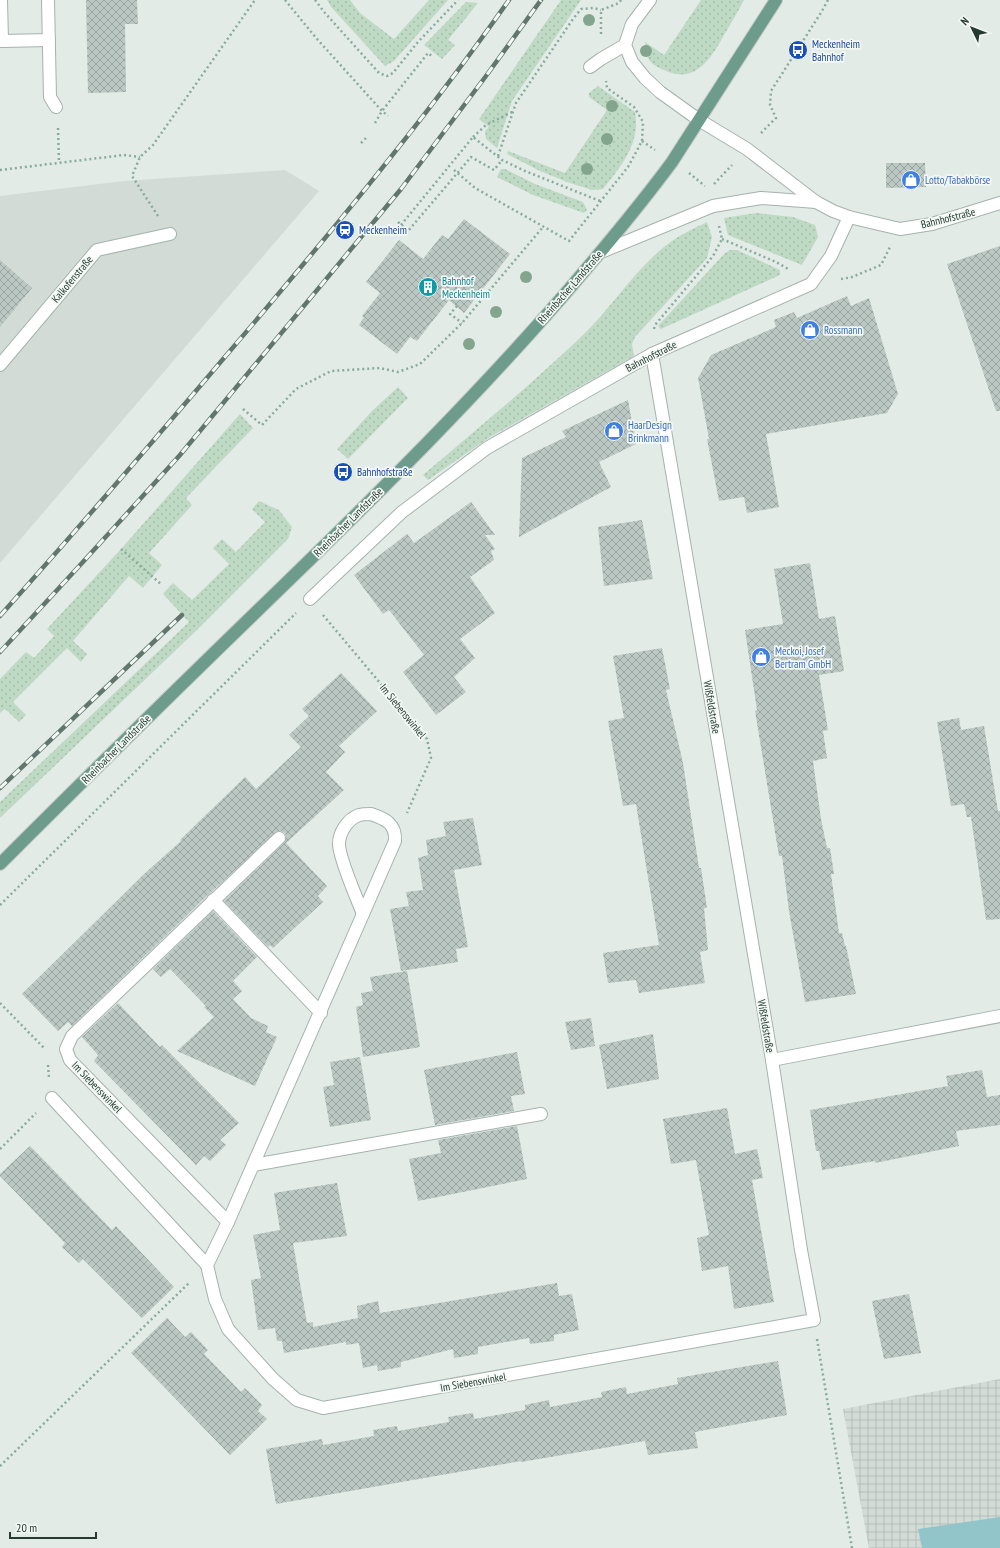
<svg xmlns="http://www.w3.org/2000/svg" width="1000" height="1548" font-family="'PT Sans Narrow',sans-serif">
  <defs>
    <pattern id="industrial-grid" width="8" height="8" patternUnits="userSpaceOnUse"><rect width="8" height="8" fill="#d2dbd6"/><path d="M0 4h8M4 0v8" fill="none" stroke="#b4bdb8"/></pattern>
    <pattern id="grass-dots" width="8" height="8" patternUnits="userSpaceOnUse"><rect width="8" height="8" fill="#bfdac4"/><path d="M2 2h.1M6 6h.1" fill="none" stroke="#a4bca9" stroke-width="1.8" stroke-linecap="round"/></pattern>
    <pattern id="building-cross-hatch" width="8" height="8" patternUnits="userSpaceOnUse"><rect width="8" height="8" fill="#bcc8c3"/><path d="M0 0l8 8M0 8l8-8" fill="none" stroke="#99a39f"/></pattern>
  </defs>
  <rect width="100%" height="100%" fill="#e3ebe7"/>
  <polygon fill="#d2dbd6" points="285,170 319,191 0,563 0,196 124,181"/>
  <polygon fill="url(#industrial-grid)" points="1000,1379 1000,1548 869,1548 843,1409"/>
  <g fill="url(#grass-dots)">
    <polygon points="327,0 350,0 360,13 394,39 429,0 448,0 394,61 385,66 332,8"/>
    <polygon points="561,0 581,0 512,101 497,148 486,139 485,131 489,127 479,119"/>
    <path d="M701,0H744C738,12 731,23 724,35C711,59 695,85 664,70C648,63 646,58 645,42L664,55Z"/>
    <polygon points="466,2 478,3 448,40 455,45 442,59 424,45"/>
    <path d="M598,86L635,112C641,143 621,166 603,189L592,190L567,182L540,171L507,154L508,151L565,173L607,110L589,97V93Z"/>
    <polygon points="501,169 505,169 535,184 583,202 587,210 584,213 533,195 497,177"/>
    <polygon points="756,213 793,217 815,225 818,237 802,265 728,235 724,218"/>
    <path d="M707,222L712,237L707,258L635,337L632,344L634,356L490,437L428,480L423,475C477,429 532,384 583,335C612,307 634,271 665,246C678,236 692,229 707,222Z"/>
    <polygon points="730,250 737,250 780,270 780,275 661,329 658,326 725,253"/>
    <polygon points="398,387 408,398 348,459 337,449 372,411"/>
    <polygon points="240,414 253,428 186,498 192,505 149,553 162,565 143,588 129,576 73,641 87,654 81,662 67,648 13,702 26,715 19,722 5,709 0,713 0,679 26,652 34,658 54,636 47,629 121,549"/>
    <polygon points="259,501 279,510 292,527 288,539 197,630 0,818 0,802 189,622 163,594 173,583 192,600 229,564 213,548 222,539 236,552 265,522 252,509"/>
  </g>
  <polygon fill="#92c5c9" points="1000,1517 1000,1548 922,1548 918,1529"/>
  <g fill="url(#building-cross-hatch)">
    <polygon points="86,0 137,0 138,24 125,24 126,92 88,93"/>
    <polygon points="886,163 925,163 926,187 886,188"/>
    <polygon points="464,219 510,254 464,313 449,300 417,341 410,337 397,354 359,325 364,317 362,316 380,293 366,282 399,240 423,259 442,235 448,239"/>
    <polygon points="1000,246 1000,411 996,411 947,264"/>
    <polygon points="0,260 32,288 0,327"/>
    <polygon points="847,296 851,306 869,298 898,394 887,413 766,434 779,507 747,513 744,497 719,501 707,439 709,439 698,378 711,355 776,327 774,320 794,312 797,318"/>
    <polygon points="628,400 636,444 599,462 611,487 519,537 522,458 566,437 562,431"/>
    <polygon points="471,502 495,535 485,535 495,549 491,551 494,560 470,577 495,613 460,639 475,658 454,677 466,692 436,715 403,672 424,655 389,610 383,614 354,575 407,534 414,543"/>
    <polygon points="642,520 653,579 604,586 598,527"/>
    <polygon points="810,563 819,619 835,616 844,671 819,675 828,730 823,731 827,758 813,761 821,819 827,848 830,848 834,874 831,874 839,933 842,933 845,946 846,946 856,994 805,1002 789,911 782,856 779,856 755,711 757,710 745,630 783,624 774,569"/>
    <polygon points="662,648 670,689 666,690 683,763 699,868 701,868 707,908 704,908 708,950 700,952 705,983 639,993 636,980 608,983 603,953 659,945 636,804 623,806 608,721 624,718 613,656"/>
    <polygon points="341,673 377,711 339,746 345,752 326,772 344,790 286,843 327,886 318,896 323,902 273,948 270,945 268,947 224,901 284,843 286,837 285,833 281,831 277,831 208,895 72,1026 68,1022 58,1031 22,994 144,874 181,841 180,840 245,777 256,789 301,747 289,735 309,716 302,709"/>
    <polygon points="959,718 961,730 984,726 998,811 1000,811 1000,919 986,920 971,817 967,817 964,804 951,806 937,722"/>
    <polygon points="473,818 482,865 454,870 468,947 456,949 458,962 401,971 390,909 409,906 406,892 423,890 418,858 428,855 426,840 446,836 443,822"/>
    <polygon points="213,911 257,957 233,981 242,991 233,999 251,1018 268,1026 266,1032 277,1037 255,1086 177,1051 214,1017 204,1007 206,1006 170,969 161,977 153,969"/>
    <polygon points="407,971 420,1047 363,1057 356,1007 363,1005 361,993 373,991 370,977"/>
    <polygon points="118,1003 160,1047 162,1045 239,1123 220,1140 226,1145 210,1161 204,1156 196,1165 94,1061 98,1055 82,1037"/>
    <polygon points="591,1018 595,1046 571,1050 565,1022"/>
    <polygon points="653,1034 659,1079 607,1089 599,1045"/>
    <polygon points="517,1052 525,1094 511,1096 514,1111 435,1125 424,1070"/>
    <polygon points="360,1057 371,1120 330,1127 323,1087 334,1085 330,1062"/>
    <polygon points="982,1070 987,1097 1000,1095 1000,1125 956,1131 959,1146 875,1163 875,1161 822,1170 819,1151 816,1151 810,1110 948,1086 946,1076"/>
    <polygon points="727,1108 735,1154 757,1149 763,1178 752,1180 774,1302 734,1309 728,1266 702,1271 697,1238 709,1235 696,1160 671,1164 663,1119"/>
    <polygon points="517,1126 527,1179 418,1201 409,1159 441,1153 438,1140"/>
    <polygon points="30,1146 112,1230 116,1226 174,1287 142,1318 83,1259 79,1263 62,1247 65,1243 0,1176 0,1174"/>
    <polygon points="337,1183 347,1236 293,1243 307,1323 313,1322 313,1327 358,1318 357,1306 378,1301 380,1313 557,1283 559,1296 572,1294 579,1330 554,1335 554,1341 530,1344 529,1338 478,1347 478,1354 454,1358 453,1349 401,1362 401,1367 378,1371 377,1365 363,1368 359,1343 346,1345 346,1342 284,1353 282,1341 277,1341 275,1328 258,1330 251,1280 261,1278 253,1235 280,1230 274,1193"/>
    <polygon points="909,1294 921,1353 884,1359 872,1301"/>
    <polygon points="167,1318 185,1337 191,1332 208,1350 204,1354 241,1392 245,1388 262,1405 258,1411 267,1419 230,1455 131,1353"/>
    <polygon points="778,1361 787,1415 695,1432 698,1448 648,1455 645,1441 521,1462 521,1461 276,1504 266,1449 322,1439 323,1445 374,1436 373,1430 397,1426 398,1431 449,1422 448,1417 460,1415 473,1413 474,1419 525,1410 525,1405 549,1400 550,1407 602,1397 601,1392 626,1387 627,1394 678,1384 677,1378"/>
  </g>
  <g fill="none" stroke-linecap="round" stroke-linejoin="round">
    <g stroke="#a6b2ad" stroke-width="14">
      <g id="minor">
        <polyline points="1,0 2,41 49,40"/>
        <polyline points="48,0 50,97 56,107"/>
        <polyline points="650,0 632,24 625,45 632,62 645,78 660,92 699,120 747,149 816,202 833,211 849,217 900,229 932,224 1000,203"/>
        <polyline points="590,67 601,59 625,45"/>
        <polyline points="601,252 713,206 761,198 816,202"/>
        <polyline points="0,365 97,250 170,234"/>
        <polyline points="310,599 402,512 487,448 652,354 811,284 831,256 849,217"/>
        <path d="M371,814C386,819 396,824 395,841L363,914C357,899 339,858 339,844C339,832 348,819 359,815C363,814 368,814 371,814Z"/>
        <polyline points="213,900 321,1013"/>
        <polyline points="363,914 228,1222 207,1265 215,1299 228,1329 273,1379 297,1400 323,1408 814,1320 801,1250 772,1060 652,354"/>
        <polyline points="772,1060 1000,1016"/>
        <polyline points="52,1098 207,1265"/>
        <polyline points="253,1165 541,1114"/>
        <polyline points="228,1222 70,1060 66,1049 72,1036 279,838"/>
      </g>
    </g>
    <g stroke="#c2c8c6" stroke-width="14">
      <path id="major" d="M0,864C95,769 190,676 286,583C382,490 476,396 564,295C601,252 638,208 672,162L776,0"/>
    </g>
    <g stroke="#88ab9d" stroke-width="2.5" stroke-dasharray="2 3" stroke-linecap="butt">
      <polyline points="285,0 317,39 382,111 388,116"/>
      <polyline points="315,0 325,13 379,73 387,76 393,73 417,43 458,0"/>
      <polyline points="601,34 601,10 619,3 621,0"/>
      <polyline points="375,123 382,111 428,53 433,57"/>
      <polyline points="58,128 59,163"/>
      <polyline points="761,133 776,118 770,105 771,91 822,11 828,0"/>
      <polyline points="473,137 486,125 514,111"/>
      <polyline points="642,141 655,150"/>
      <polyline points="361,143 366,138"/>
      <polyline points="498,156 516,103 573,19 581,9 594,8 601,10"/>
      <polyline points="0,170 124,155 140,157"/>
      <polyline points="454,170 475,188 569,241 628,167 642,141 643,122 634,107 607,88 606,81"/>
      <polyline points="689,173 705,186"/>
      <polyline points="714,184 732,165"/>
      <polyline points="158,216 132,176 140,157 153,145 255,0"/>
      <polyline points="398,222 408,231 471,157 494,170 502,160"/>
      <polyline points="401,225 473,137 502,160 525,171 600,201"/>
      <polyline points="722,239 776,262 790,270"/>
      <polyline points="841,279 852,277 881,265 890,247"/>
      <polyline points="457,306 450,314 462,323"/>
      <polyline points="654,329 655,325 713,256 722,239 719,226"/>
      <polyline points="243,409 262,425 296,389 331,371 380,368 398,372 420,364 462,323 543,227"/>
      <polyline points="121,549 162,585"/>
      <polyline points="323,615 427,739 431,758 407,813"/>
      <polyline points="0,905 296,613"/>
      <polyline points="0,1003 45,1049"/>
      <polyline points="48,1065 49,1078"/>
      <polyline points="0,1149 36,1113"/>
      <polyline points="817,1339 852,1548"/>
      <polyline points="0,1466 190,1282"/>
    </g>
    <use href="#minor" stroke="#fff" stroke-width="12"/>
    <use href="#major" stroke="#6d9b8c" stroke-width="12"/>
    <g stroke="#60766e" stroke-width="4.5">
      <g id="rail">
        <path d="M0,616C76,531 150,445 224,358C323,242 421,125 509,0"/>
        <polyline points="0,652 82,563 180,455 401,189 486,76 541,0"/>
        <polyline points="0,788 182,615"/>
      </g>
    </g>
    <use href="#rail" stroke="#f3f8f5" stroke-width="3" stroke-dasharray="9" stroke-linecap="butt"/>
  </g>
  <g fill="#83a58e">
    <circle cx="589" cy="20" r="6"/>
    <circle cx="646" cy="51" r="6"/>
    <circle cx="612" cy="106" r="6"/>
    <circle cx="607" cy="139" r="6"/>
    <circle cx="587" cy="169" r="6"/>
    <circle cx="526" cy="277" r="6"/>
    <circle cx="496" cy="312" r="6"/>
    <circle cx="469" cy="344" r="6"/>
  </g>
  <defs>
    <g id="bus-disc" transform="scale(1)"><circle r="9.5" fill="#1a4fb4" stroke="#f3f8f5"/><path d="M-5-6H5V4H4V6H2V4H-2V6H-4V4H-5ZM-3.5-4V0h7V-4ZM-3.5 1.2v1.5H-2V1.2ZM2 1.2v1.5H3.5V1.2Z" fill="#fff"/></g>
    <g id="shop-disc" transform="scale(1)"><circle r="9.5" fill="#3f7fe0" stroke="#f3f8f5"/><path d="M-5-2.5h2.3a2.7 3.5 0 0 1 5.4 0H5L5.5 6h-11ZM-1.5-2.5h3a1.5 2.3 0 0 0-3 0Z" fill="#fff"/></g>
    <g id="station-disc" transform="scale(1)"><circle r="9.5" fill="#1a4fb4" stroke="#f3f8f5"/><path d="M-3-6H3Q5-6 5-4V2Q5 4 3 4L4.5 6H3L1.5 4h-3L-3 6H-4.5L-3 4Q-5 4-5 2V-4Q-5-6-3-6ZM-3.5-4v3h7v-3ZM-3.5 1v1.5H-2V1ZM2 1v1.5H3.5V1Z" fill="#fff"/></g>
    <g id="building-disc" transform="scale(1)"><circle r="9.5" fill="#0f9aa8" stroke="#f3f8f5"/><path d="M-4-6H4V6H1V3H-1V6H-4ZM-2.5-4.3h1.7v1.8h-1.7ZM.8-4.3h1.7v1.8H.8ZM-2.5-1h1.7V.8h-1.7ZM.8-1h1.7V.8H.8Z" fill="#fff"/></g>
  </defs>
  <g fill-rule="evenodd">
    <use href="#bus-disc" x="798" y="50"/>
    <use href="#shop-disc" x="911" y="180"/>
    <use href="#station-disc" x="345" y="230"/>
    <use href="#building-disc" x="428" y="287"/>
    <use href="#shop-disc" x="810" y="330"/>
    <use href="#shop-disc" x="614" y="431"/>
    <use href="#bus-disc" x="343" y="472"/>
    <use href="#shop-disc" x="761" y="657"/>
  </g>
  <g text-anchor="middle" stroke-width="3.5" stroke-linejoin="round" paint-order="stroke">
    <g font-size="11" fill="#164399" stroke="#f3f8f5" text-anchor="start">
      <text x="812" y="48">Meckenheim<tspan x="812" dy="13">Bahnhof</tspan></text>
      <text x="359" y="234">Meckenheim</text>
      <text x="357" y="476">Bahnhofstraße</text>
    </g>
    <g font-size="11" fill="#366cbe" stroke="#f3f8f5" text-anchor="start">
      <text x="925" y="184">Lotto/Tabakbörse</text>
      <text x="824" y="334">Rossmann</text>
      <text x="628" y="429">HaarDesign<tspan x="628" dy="13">Brinkmann</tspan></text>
      <text x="775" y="655">Meckoi, Josef<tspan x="775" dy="13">Bertram GmbH</tspan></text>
    </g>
    <g font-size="11" fill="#253a33" stroke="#f3f8f5">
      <text transform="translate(948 218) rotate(-14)" y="4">Bahnhofstraße</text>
      <text transform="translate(72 279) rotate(-50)" y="4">Kalkofenstraße</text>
      <text transform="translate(570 287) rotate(-49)" y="4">Rheinbacher Landstraße</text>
      <text transform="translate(651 356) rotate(-27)" y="4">Bahnhofstraße</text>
      <text transform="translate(348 522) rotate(-45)" y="4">Rheinbacher Landstraße</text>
      <text transform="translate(712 707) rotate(80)" y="4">Wißfeldstraße</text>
      <text transform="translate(403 711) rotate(51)" y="4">Im Siebenswinkel</text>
      <text transform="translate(116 749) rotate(-45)" y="4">Rheinbacher Landstraße</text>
      <text transform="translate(766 1026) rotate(80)" y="4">Wißfeldstraße</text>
      <text transform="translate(97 1087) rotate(46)" y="4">Im Siebenswinkel</text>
      <text transform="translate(473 1382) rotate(-10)" y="4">Im Siebenswinkel</text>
    </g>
    <g font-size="11" fill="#0d838f" stroke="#f3f8f5" text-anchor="start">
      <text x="442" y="285">Bahnhof<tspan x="442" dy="13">Meckenheim</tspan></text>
    </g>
  </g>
  <g transform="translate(972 28) rotate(313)" stroke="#f3f8f5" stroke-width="3" paint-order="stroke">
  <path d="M0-3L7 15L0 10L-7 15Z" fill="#253a33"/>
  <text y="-6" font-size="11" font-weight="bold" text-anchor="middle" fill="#253a33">N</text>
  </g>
  <path d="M10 1532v6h86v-6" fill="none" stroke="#253a33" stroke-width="2"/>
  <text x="16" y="1532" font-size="12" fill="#253a33" stroke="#f3f8f5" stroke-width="3" paint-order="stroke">20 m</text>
</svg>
